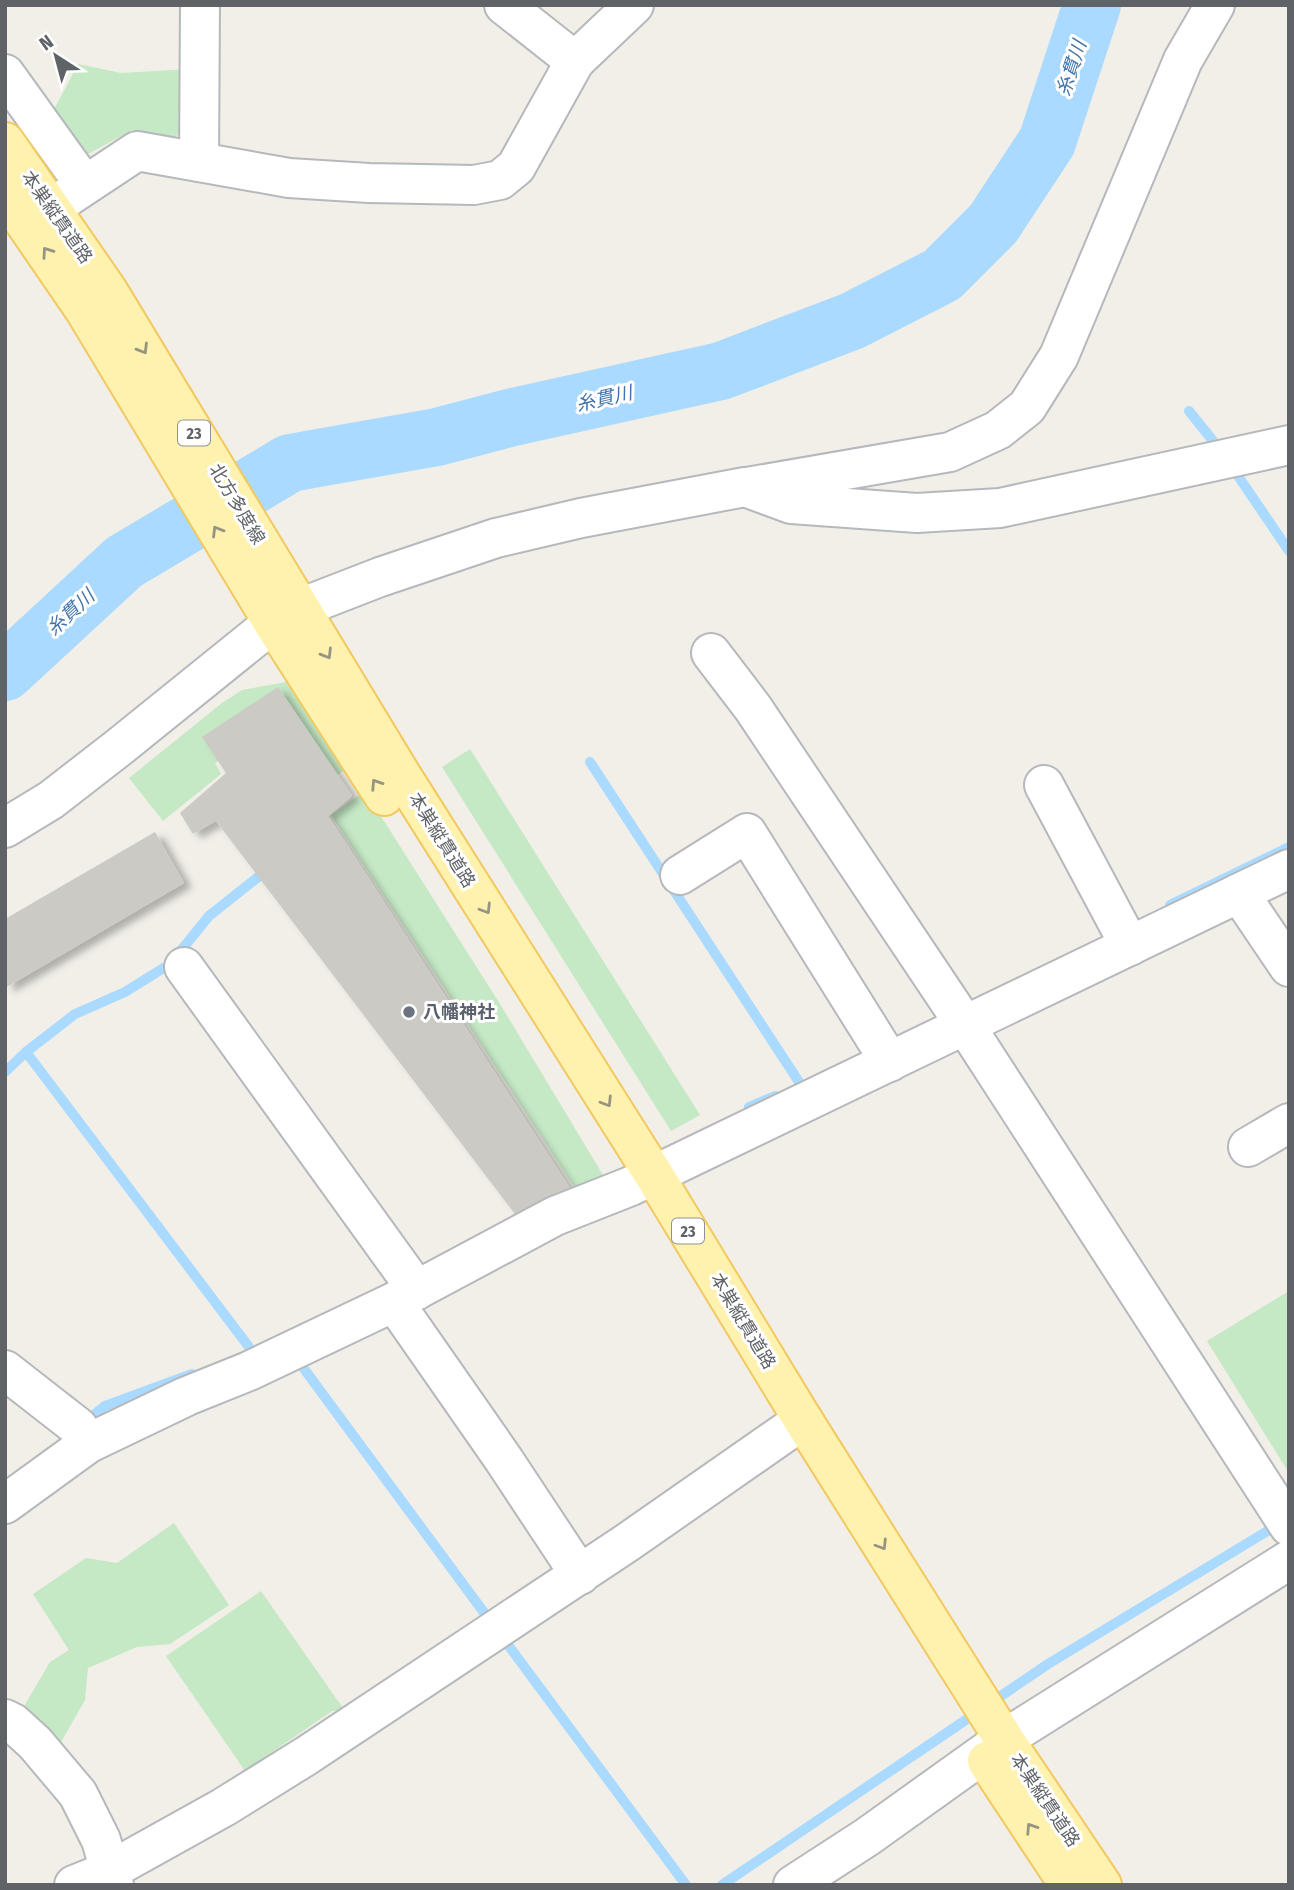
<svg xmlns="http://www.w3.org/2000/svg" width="1294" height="1890" font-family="'Fira Sans Condensed','Noto Sans JP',sans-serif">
  <defs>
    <filter id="shadow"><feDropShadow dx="8" dy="4.5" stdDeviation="3.5" flood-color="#0004"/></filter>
  </defs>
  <rect width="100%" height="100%" fill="#f1efe8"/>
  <g fill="#c5e8c5">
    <polygon points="78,64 121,73 189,69 188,127 174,138 132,130 79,159 51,115"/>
    <polygon points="286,682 347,769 301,797 256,733 215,763 221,774 163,821 129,778 222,703 242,690"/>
    <polygon points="470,749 700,1115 671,1131 442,767"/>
    <polygon points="365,791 500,1004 603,1175 575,1188 331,815"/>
    <polygon points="1289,1291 1289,1473 1207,1341"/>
    <polygon points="174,1523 229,1605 170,1644 137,1647 88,1668 85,1700 57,1749 19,1715 50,1662 69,1650 33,1594 86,1558 117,1563"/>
    <polygon points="261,1591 345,1711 332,1711 245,1771 166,1656"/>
  </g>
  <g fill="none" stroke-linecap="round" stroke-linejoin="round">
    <g stroke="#aadaff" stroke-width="10">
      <polyline points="1189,411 1222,452"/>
      <polyline points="1232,467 1289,551"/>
      <polyline points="590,762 801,1085"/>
      <polyline points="1170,905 1289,847"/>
      <polyline points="26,1052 252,1351"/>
      <polyline points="5,1072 26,1052 75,1014 125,992 170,964 209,916 267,870"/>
      <polyline points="749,1107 775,1096"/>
      <polyline points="296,1358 491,1622"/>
      <polyline points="85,1422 105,1406 192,1374"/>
      <polyline points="500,1634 686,1885"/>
      <polyline points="992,1702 1048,1664 1279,1524"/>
      <polyline points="722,1885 979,1711"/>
    </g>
    <polyline stroke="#aadaff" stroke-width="58" points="5,672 124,562 290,463 437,437 509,418 721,371 852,321 942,275 993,224 1047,142 1092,5"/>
  </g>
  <g fill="#cccac5" filter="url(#shadow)">
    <polygon points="278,687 352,796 328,816 571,1190 518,1218 216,821 193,834 180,813 226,773 202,737"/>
    <polygon points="155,832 184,883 5,988 5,919"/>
  </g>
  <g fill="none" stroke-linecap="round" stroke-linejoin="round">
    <g stroke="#b5b8bc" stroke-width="42">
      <g id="minor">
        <polyline points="504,5 575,61"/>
        <polyline points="5,74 84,184"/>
        <polyline points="199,162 200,5"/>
        <polyline points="51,208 137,151 289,178 369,183 474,185 500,180 516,167 575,61 634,5"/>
        <polyline points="747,487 950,452 998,430 1027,407 1059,356 1183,60 1215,5"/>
        <polyline points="711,653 753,708 965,1025 1289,1526"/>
        <polyline points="1044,785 1130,946"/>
        <polyline points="5,828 51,800 118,748 273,623 300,608 380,577 496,538 581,518 745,487 791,504 917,513 1000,508 1289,445"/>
        <polyline points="680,875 747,833 890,1062"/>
        <polyline points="1239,893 1289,967"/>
        <polyline points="184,967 417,1290"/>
        <polyline points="1248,1147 1289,1123"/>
        <polyline points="394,1302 504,1460 580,1575"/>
        <polyline points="5,1370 78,1427 89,1443"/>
        <polyline points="5,1504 89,1443 187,1396 249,1371 394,1302 555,1216 631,1186 1289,869"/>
        <polyline points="5,1719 13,1723 35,1743 78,1794 101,1840 114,1885"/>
        <polyline points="74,1885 109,1871 224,1807 306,1756 628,1542 803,1420"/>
        <polyline points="793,1885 867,1837 1004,1739 1289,1560"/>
      </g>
    </g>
    <g stroke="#f2c960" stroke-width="42">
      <g id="major">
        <polyline points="5,142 108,291 400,773 654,1175 803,1420 1004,1739 1102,1885"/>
        <polyline points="5,194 84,309 273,623 384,796"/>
        <polyline points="987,1761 1069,1885"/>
      </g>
    </g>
    <use href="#minor" stroke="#fff" stroke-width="38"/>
    <use href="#major" stroke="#fff2af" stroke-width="38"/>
  </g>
  <defs><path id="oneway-chevron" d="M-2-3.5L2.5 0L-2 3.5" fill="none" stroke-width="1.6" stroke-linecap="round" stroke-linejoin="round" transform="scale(1.75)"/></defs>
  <g stroke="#979581">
    <use href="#oneway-chevron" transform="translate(47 252) rotate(-125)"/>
    <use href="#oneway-chevron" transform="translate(143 349) rotate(59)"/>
    <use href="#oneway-chevron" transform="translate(217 531) rotate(-121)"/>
    <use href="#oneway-chevron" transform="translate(327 654) rotate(59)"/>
    <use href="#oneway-chevron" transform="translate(376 784) rotate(-123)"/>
    <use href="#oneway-chevron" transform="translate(486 909) rotate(58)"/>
    <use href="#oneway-chevron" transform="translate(607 1102) rotate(58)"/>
    <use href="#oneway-chevron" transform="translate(882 1545) rotate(58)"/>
    <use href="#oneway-chevron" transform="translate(1031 1828) rotate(-123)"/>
  </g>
  <circle fill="#6b7280" stroke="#fff" stroke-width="2.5" cx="409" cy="1012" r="7"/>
  <g text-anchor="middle" stroke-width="6" stroke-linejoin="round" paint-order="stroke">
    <g fill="#fff" stroke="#8f9295" stroke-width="2">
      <rect x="178" y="420.5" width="32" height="25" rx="5"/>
      <rect x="672" y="1218.5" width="32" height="25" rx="5"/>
    </g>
    <g font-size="16" font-weight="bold" fill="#5f6368">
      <text x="194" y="439">23</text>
      <text x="688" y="1237">23</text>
    </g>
    <g font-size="18" fill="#5f6368" stroke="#fff">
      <text transform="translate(57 217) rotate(55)" y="6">本巣縦貫道路</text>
      <text transform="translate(237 504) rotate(59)" y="6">北方多度線</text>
      <text transform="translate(442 840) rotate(58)" y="6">本巣縦貫道路</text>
      <text transform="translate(743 1321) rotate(59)" y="6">本巣縦貫道路</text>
      <text transform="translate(1045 1800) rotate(56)" y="6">本巣縦貫道路</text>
    </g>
    <g font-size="18" font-weight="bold" fill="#5b616d" stroke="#fff" text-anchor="start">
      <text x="423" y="1018">八幡神社</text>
    </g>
    <g font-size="19" font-style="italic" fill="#4174aa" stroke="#fff">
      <text transform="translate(1071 68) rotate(-72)" y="7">糸貫川</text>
      <text transform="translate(604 398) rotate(-13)" y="7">糸貫川</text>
      <text transform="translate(70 612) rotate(-43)" y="7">糸貫川</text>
    </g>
  </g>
  <rect width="1294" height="1890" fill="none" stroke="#5f6368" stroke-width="14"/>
  <g transform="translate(56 56) rotate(324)" stroke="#ffffff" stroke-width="5" paint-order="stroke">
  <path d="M0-5L12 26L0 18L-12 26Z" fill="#5f6368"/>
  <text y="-10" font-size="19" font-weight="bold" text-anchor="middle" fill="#5f6368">N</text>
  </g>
</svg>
